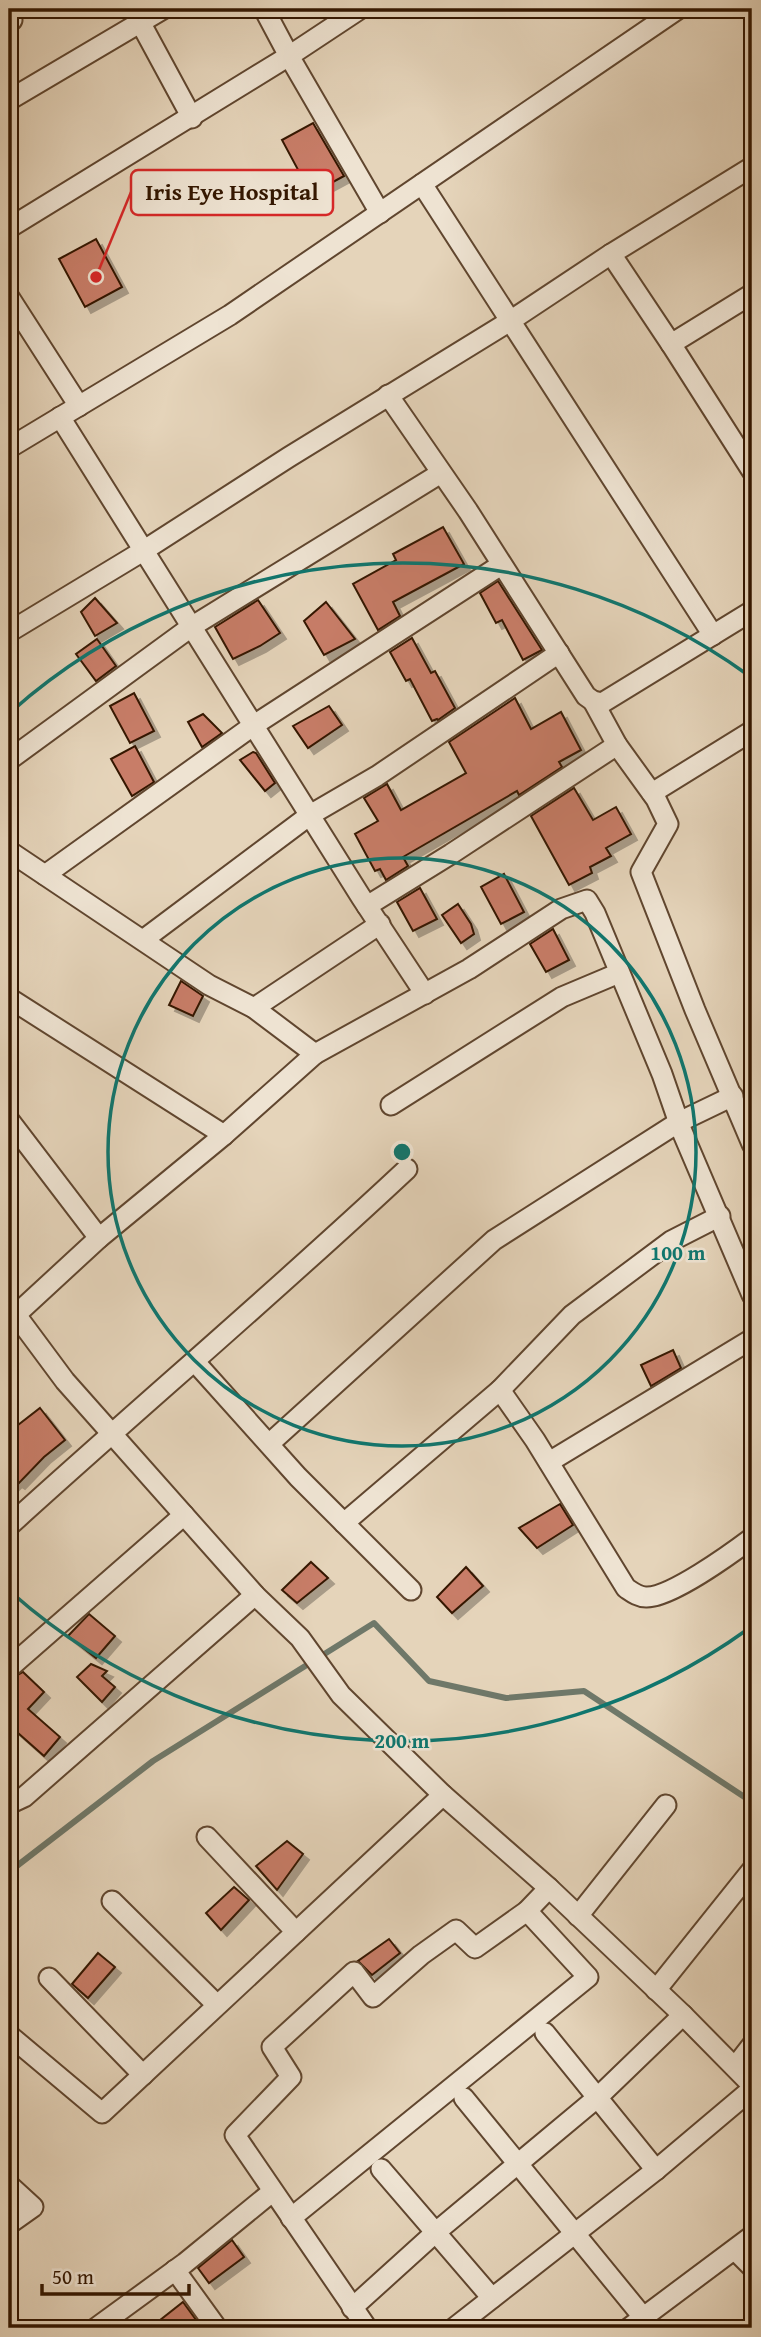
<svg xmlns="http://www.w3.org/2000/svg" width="761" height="2337" font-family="'Gentium Book Plus',serif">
  <defs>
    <filter id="shadow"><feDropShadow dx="6" dy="6" stdDeviation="0" flood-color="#0004"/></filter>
  </defs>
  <rect width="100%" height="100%" fill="#e5d4ba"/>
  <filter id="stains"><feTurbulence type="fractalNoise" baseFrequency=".00286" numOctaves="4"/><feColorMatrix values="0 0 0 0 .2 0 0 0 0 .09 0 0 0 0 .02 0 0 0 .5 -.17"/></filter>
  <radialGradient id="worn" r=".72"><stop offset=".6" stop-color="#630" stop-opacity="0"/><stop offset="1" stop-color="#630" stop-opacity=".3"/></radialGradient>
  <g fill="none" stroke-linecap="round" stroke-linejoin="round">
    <polyline stroke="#6f7869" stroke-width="6" points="9,1872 153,1761 374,1623 429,1681 506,1698 584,1691 752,1802"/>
  </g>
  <g fill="#c87d68" stroke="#341701" stroke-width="2" filter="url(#shadow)">
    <polygon points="313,123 344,176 311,194 282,140"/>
    <polygon points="96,239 122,287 85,307 59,259"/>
    <polygon points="443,527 464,564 393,602 400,616 378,630 353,584 396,560 393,554"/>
    <polygon points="498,581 542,650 523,660 502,620 496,623 480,593"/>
    <polygon points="95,598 117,623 95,636 81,612"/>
    <polygon points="258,600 280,633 260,646 233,659 215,627"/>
    <polygon points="326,602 355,639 324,655 304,621"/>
    <polygon points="412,638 431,673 435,671 455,708 438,720 437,719 432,721 410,679 406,681 390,652"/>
    <polygon points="97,639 116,666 96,681 76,654"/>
    <polygon points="134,693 154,731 130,743 110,706"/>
    <polygon points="515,698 531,729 561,712 581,750 559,762 562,767 519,795 517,791 403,857 408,866 386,880 380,869 375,871 355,834 378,821 364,798 387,784 401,810 466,773 449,742"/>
    <polygon points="329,706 342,725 308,748 293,726"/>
    <polygon points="203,714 222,733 202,747 188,722"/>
    <polygon points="135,746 154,782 132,796 111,759"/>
    <polygon points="253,752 256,753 275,783 265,791 240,760"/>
    <polygon points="574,788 593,820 616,807 631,834 606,848 611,856 590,867 592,873 569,885 531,816"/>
    <polygon points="504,874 524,912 501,924 481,887"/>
    <polygon points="420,888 437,919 413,931 397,902"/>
    <polygon points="458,904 471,924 474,934 461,943 442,915"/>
    <polygon points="553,929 569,960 546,972 530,944"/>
    <polygon points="181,981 203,996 193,1016 169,1005"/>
    <polygon points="673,1350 681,1368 651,1386 641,1365"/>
    <polygon points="40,1408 65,1440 44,1457 19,1483 16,1481 9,1488 9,1432"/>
    <polygon points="560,1504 573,1525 537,1548 519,1528"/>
    <polygon points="311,1562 328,1578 297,1603 282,1590"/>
    <polygon points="466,1567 483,1586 452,1613 437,1597"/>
    <polygon points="89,1614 115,1636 96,1658 68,1636"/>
    <polygon points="91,1664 107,1671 102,1676 115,1687 102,1702 77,1677"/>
    <polygon points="23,1672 44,1692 28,1709 60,1737 44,1756 9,1725 9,1680"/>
    <polygon points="287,1841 303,1854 277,1890 256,1866"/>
    <polygon points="234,1887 249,1900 221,1930 206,1913"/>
    <polygon points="389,1939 400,1953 372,1975 358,1961"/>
    <polygon points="98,1953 115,1967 88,1998 72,1984"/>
    <polygon points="232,2240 244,2257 209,2283 198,2268"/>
    <polygon points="183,2302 199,2324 193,2328 150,2328"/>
  </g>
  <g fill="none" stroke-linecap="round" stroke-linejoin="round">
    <g stroke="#60462f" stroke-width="23">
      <g id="minor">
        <polyline points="133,9 192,118"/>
        <polyline points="360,9 289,56 380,213"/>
        <polyline points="9,14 12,20"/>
        <polyline points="9,100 163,9"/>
        <polyline points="752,167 611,254 671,344 752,294"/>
        <polyline points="422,184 713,635"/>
        <polyline points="9,228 289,56 264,9"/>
        <polyline points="9,297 79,406"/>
        <polyline points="671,344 752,471"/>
        <polyline points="388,395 468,511 586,696 593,701 602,703 752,611"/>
        <polyline points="60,417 361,897 425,994"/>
        <polyline points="9,448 230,315 678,9"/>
        <polyline points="9,632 143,551 289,457 510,321 611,254"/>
        <polyline points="593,701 617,745 656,799 668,824 641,872 695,1010 752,1144"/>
        <polyline points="9,760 191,627 441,473"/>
        <polyline points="652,793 752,731"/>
        <polyline points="9,851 209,985 254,1008 315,1054 469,969 561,909 587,900 595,913 662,1074 681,1129 752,1295"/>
        <polyline points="45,875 254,725 501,565"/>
        <polyline points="367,906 451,854 617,745"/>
        <polyline points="143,940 310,815 377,776 559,653"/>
        <polyline points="9,998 224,1135"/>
        <polyline points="254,1008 380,924"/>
        <polyline points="391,1105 562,997 619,973"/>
        <polyline points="9,1120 99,1238"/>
        <polyline points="16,1315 65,1381 255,1595 300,1638 341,1695 443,1795 549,1888 683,2015 752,2085"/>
        <polyline points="9,1321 99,1238 224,1135 315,1054"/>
        <polyline points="195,1362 298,1477 344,1523 500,1390 572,1315 671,1241 720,1216"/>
        <path d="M500,1390L535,1440L626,1588C632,1592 638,1597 646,1597C670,1598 732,1553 752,1538"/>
        <polyline points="269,1444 494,1240 679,1122 733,1096"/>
        <polyline points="549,1462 752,1339"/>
        <polyline points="344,1523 411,1590"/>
        <path d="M9,1526C141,1406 277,1291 407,1169"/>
        <polyline points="9,1668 184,1515"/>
        <polyline points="9,1804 24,1797 255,1595"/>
        <polyline points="207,1837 296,1932"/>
        <polyline points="112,1901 216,2004"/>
        <polyline points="578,1916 666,1805"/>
        <polyline points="49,1978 143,2075"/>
        <polyline points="656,1990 752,1870"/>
        <polyline points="545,2033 656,2170"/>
        <polyline points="9,2035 102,2113 443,1795"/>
        <polyline points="735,2067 752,2045"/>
        <polyline points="464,2098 652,2328"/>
        <polyline points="381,2169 492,2298"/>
        <polyline points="9,2185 33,2207 9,2224"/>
        <polyline points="291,2218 588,1977 527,1911"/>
        <polyline points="735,2250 752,2267"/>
        <polyline points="175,2270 217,2328"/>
        <polyline points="352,2308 436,2232 598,2097 683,2015"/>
        <polyline points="96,2328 185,2263 272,2192"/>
        <polyline points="367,2328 235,2135 291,2077 272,2047 354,1972 373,1997 421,1955 456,1930 475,1948 527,1911 549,1888"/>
        <polyline points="454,2328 656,2170 752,2089"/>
        <polyline points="629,2328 752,2236"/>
      </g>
    </g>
    <use href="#minor" stroke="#eee3d2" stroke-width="19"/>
  </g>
  <g fill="none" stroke="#0f766e" stroke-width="3.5">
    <circle cx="402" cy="1152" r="294"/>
    <path d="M748 1629A589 589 0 0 1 12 1593M12 711A589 589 0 0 1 748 675"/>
  </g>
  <circle cx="402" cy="1152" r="10" fill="#0f766e" stroke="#eee3d2" stroke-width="3.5"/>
  <g font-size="21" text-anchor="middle" font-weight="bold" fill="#0f766e" stroke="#eee3d2" stroke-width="5" stroke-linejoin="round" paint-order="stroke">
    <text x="678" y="1260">100 m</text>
    <text x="402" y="1748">200 m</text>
  </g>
  <path fill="none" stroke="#d62828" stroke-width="2.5" d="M96 277L131 192"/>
  <circle fill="#d62828" stroke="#eee3d2" stroke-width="2.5" cx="96" cy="277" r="7"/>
  <rect fill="#eee3d2" stroke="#d62828" stroke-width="2.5" x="131" y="170" width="202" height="45" rx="7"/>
  <g font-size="24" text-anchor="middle" font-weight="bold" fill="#341701">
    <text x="232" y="200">Iris Eye Hospital</text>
  </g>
  <rect width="761" height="2337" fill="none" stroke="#e5d4ba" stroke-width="35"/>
  <rect x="10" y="10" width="740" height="2316" fill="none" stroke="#341701" stroke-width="3.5"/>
  <rect x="18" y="18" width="726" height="2302" fill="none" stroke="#341701" stroke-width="2"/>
  <path d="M42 2284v10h147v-10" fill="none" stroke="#341701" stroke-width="3.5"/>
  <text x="52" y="2284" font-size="21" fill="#341701" stroke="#eee3d2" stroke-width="5" paint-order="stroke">50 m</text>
  <rect width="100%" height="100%" filter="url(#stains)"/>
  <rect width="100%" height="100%" fill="url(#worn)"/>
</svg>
